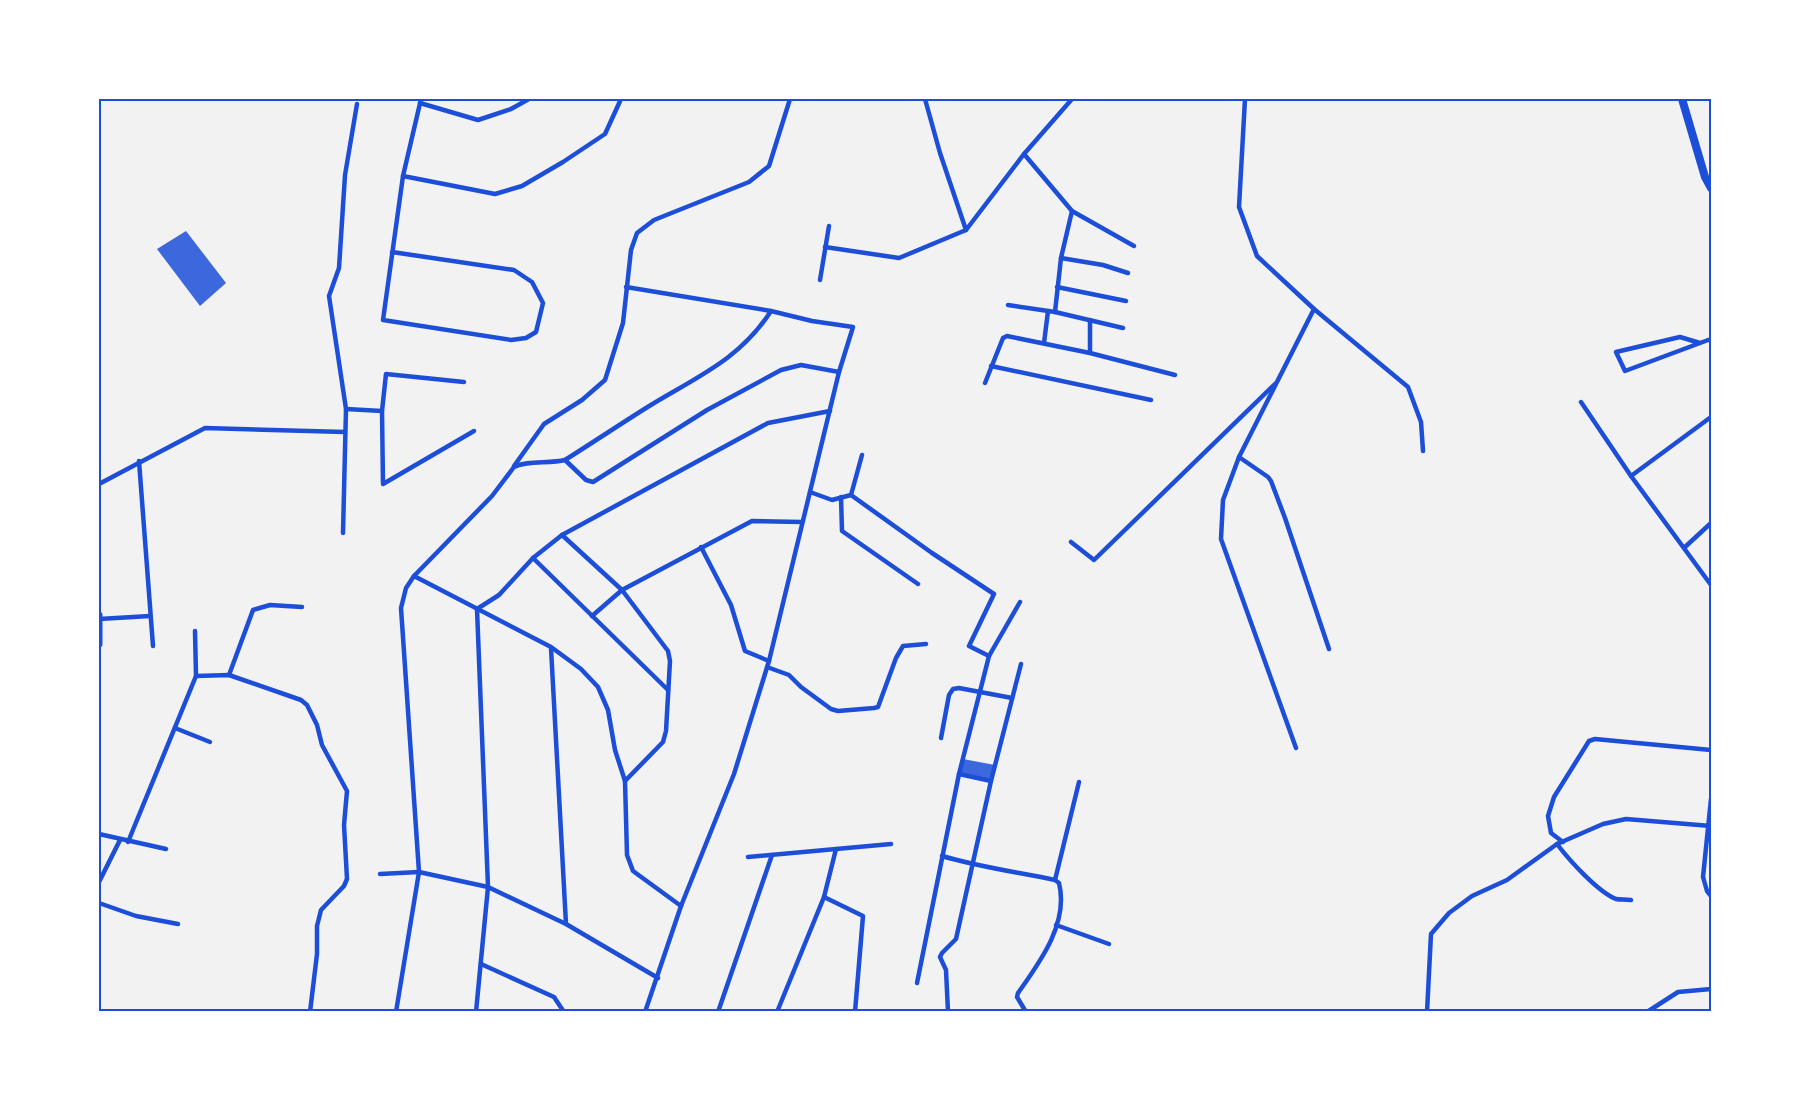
<svg xmlns="http://www.w3.org/2000/svg" width="1810" height="1111" font-family="'Fira Sans',sans-serif">
  <rect width="100%" height="100%" fill="#f2f2f2"/>
  <g fill="#3d67dc">
    <polygon points="186,231 226,283 200,306 157,249"/>
    <polygon points="963,759 995,765 991,780 959,774"/>
  </g>
  <g fill="none" stroke-linecap="round" stroke-linejoin="round">
    <g stroke="#1d4ed8" stroke-width="4.5">
      <polyline points="925,99 940,153 966,230"/>
      <polyline points="1245,99 1239,207 1257,256 1314,309 1408,387 1421,422 1423,451"/>
      <polyline points="420,103 478,120 511,109 529,99"/>
      <polyline points="1024,154 1072,211 1134,246"/>
      <polyline points="403,176 495,194 522,186 563,162 605,134 621,99"/>
      <polyline points="825,247 899,258 966,230 1024,154 1072,99"/>
      <polyline points="392,252 514,270 532,282 543,303 536,332 526,338 511,340 383,320 403,176 421,99"/>
      <polyline points="1061,258 1103,265 1128,273"/>
      <polyline points="820,280 829,226"/>
      <polyline points="626,287 771,311 812,321 853,327 839,372 769,661 734,774 681,906 645,1012"/>
      <polyline points="1057,287 1126,301"/>
      <polyline points="1008,305 1055,312 1123,328"/>
      <polyline points="1055,312 1061,258 1072,211"/>
      <polyline points="1090,320 1090,353"/>
      <polyline points="1044,343 1048,311"/>
      <polyline points="1700,343 1680,337 1616,352 1625,371 1700,343 1711,339"/>
      <polyline points="991,366 1151,400"/>
      <polyline points="464,382 386,374 382,411 383,484 474,431"/>
      <polyline points="985,383 1003,338 1007,336 1090,353 1175,375"/>
      <polyline points="1581,402 1631,476 1711,585"/>
      <polyline points="346,409 382,411"/>
      <polyline points="862,455 851,495 932,553 994,594 969,646 989,656"/>
      <polyline points="1239,457 1268,477 1271,481 1285,518 1329,649"/>
      <polyline points="565,460 586,480 593,482 707,410 781,370 801,365 839,372"/>
      <polyline points="139,461 153,646"/>
      <polyline points="514,466 544,424 582,400 605,380 623,323 631,250 637,233 654,220 749,182 769,166 790,99"/>
      <polyline points="1631,476 1711,417"/>
      <polyline points="99,484 205,428 345,432"/>
      <polyline points="810,492 832,500 851,495"/>
      <polyline points="841,497 842,531 918,584"/>
      <polyline points="343,533 346,409 329,296 339,268 345,175 357,104"/>
      <polyline points="562,535 622,590 668,651 670,661 666,731 663,742 625,781"/>
      <polyline points="1071,542 1094,560 1275,384"/>
      <polyline points="701,547 731,605 745,651 769,661"/>
      <polyline points="1685,547 1711,523"/>
      <polyline points="533,558 668,690"/>
      <polyline points="414,576 551,647 581,669 598,687 608,710 615,750 625,781 627,855 633,871 681,906"/>
      <polyline points="592,616 622,590 752,521 802,522"/>
      <polyline points="99,619 150,616"/>
      <polyline points="551,648 566,924"/>
      <polyline points="767,667 789,675 801,687 831,709 838,711 874,708 878,707 896,658 903,646 926,644"/>
      <polyline points="229,675 253,610 270,605 302,607"/>
      <polyline points="196,676 229,675 301,700 307,705 317,725 322,745 347,791 344,825 347,879 344,886 321,910 317,926 317,954 310,1012"/>
      <polyline points="175,728 210,742"/>
      <polyline points="941,738 949,695 953,689 959,688 1012,698"/>
      <polyline points="1296,748 1221,539 1223,500 1239,457 1314,309"/>
      <polyline points="959,774 989,656 1020,602"/>
      <polyline points="1711,799 1703,877 1707,891 1711,896"/>
      <polyline points="99,834 166,849"/>
      <polyline points="128,842 196,676 195,631"/>
      <polyline points="1563,842 1551,833 1548,816 1554,797 1589,741 1595,739 1711,750"/>
      <path d="M1557,844C1569,860 1598,892 1616,899C1620,900 1626,899 1631,900"/>
      <path d="M942,856C979,867 1017,872 1055,880L1059,883C1069,923 1040,962 1018,993L1017,997L1026,1012"/>
      <polyline points="748,857 891,844"/>
      <polyline points="380,874 419,872 488,887 566,924 658,978"/>
      <polyline points="1055,880 1079,782"/>
      <polyline points="99,882 120,840"/>
      <polyline points="824,897 863,916 855,1012"/>
      <polyline points="99,903 136,916 178,924"/>
      <polyline points="1056,925 1109,944"/>
      <polyline points="481,964 554,997 564,1012"/>
      <polyline points="917,983 959,774 991,781"/>
      <path d="M396,1012L419,872L401,608L406,588L414,576L492,496L514,467C527,460 549,464 565,460C592,443 619,425 646,408C694,378 739,361 771,311"/>
      <polyline points="476,1012 488,887 477,609 499,595 533,558 562,535 768,423 830,411"/>
      <polyline points="718,1012 772,855"/>
      <polyline points="777,1012 824,897 836,849"/>
      <polyline points="948,1012 946,970 940,957 942,953 956,939 991,781 1021,664"/>
      <polyline points="1427,1012 1431,934 1449,913 1472,896 1507,880 1557,844 1603,824 1626,819 1711,826"/>
      <polyline points="1647,1012 1678,992 1711,989"/>
    </g>
    <polyline stroke="#1d4ed8" stroke-width="7" points="99,615 99,644"/>
    <polyline stroke="#1d4ed8" stroke-width="8" points="1682,99 1705,177 1711,188"/>
  </g>
  <rect width="1810" height="1111" fill="none" stroke="#ffffff" stroke-width="201"/>
  <rect x="100" y="100" width="1610" height="910" fill="none" stroke="#1d4ed8" stroke-width="2"/>
</svg>
